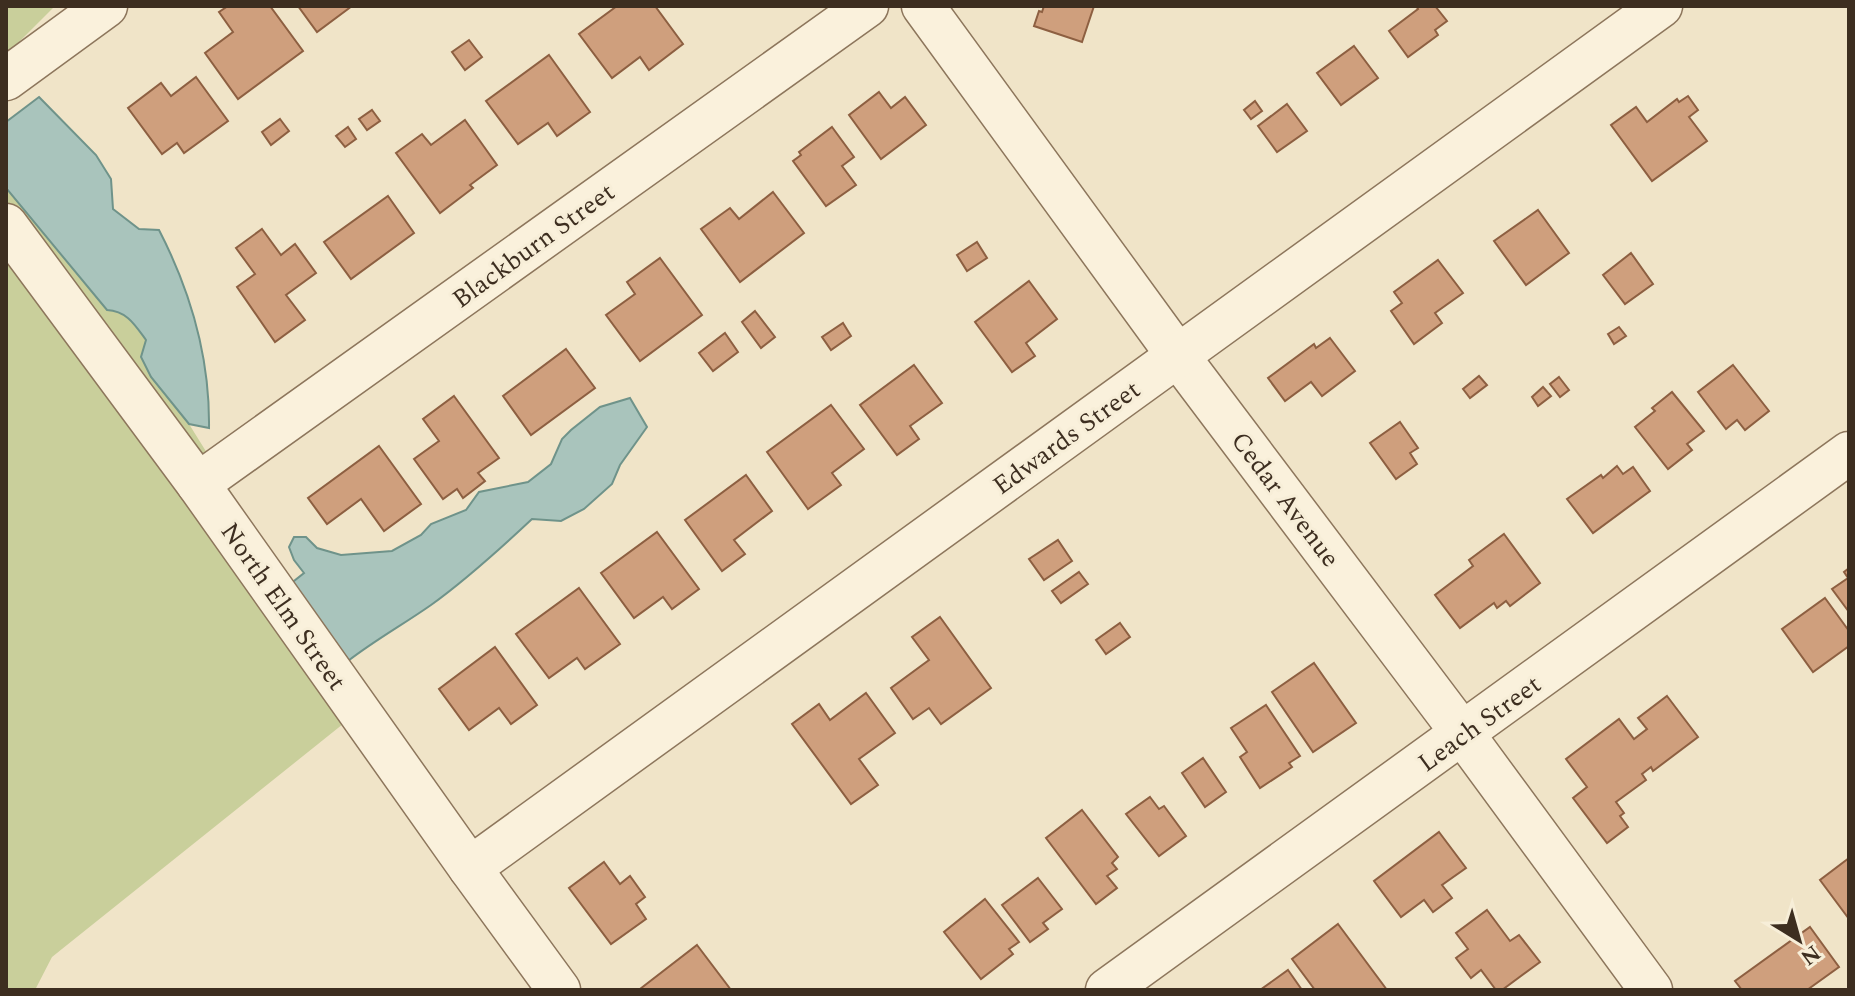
<svg xmlns="http://www.w3.org/2000/svg" width="1855" height="996" font-family="Spectral,serif">
  <rect width="100%" height="100%" fill="#f0e4c8"/>
  <g fill="#c9cf9b">
    <polygon points="6,6 55,6 6,55"/>
    <path d="M6,188L107,310C127,311 135,325 146,340L141,357L151,377L189,424L289,585L373,700L52,957L35,990H6Z"/>
  </g>
  <g fill="#a9c4bc" stroke="#6f938a" stroke-width="2">
    <path d="M39,97L96,155L111,179L113,209L139,229L159,230C191,292 210,357 209,428L189,424L151,377L141,357L146,340C135,325 127,311 107,310L6,188V122Z"/>
    <path d="M630,398L647,427L620,465L612,484L584,509L561,521L532,519C500,549 467,579 431,605C404,624 375,640 348,661L289,585L304,573L294,560L289,547L294,537H306L317,548L341,555L392,551L421,535L431,524L466,510L479,492L528,482L551,464L562,439L571,430L600,407Z"/>
  </g>
  <g fill="#cf9f7d" stroke="#8d5f41" stroke-width="2">
    <polygon points="228,6 270,6 303,51 238,99 205,53 233,32 219,12"/>
    <polygon points="298,6 352,6 317,32"/>
    <polygon points="617,6 655,6 683,44 649,70 640,57 612,78 579,34"/>
    <polygon points="1044,6 1094,6 1082,42 1034,26 1039,11 1042,12"/>
    <polygon points="1416,6 1435,6 1447,21 1435,30 1438,35 1408,57 1389,31 1418,9"/>
    <polygon points="469,40 482,57 465,70 452,52"/>
    <polygon points="1354,46 1378,78 1341,105 1317,73"/>
    <polygon points="549,55 590,112 557,136 548,123 518,144 486,101"/>
    <polygon points="196,77 228,121 184,153 177,143 162,154 128,108 161,83 171,96"/>
    <polygon points="879,92 891,108 905,97 926,125 881,159 849,115"/>
    <polygon points="1688,96 1698,110 1689,117 1707,141 1652,181 1611,125 1636,107 1647,122 1677,99 1679,102"/>
    <polygon points="1255,101 1262,111 1251,119 1244,110"/>
    <polygon points="1287,104 1307,131 1277,152 1258,126"/>
    <polygon points="372,110 380,121 367,130 359,119"/>
    <polygon points="280,119 289,131 271,145 262,132"/>
    <polygon points="465,120 497,165 470,185 473,188 440,213 396,153 422,134 431,145"/>
    <polygon points="348,127 356,139 345,147 336,136"/>
    <polygon points="832,127 854,157 842,166 856,185 826,206 793,161 801,155 799,152"/>
    <polygon points="773,192 804,233 740,282 701,229 730,208 739,219"/>
    <polygon points="388,196 414,233 351,279 324,242"/>
    <polygon points="1538,210 1569,253 1526,285 1494,241"/>
    <polygon points="262,229 281,255 295,244 316,273 286,295 305,320 275,342 237,287 255,274 236,248"/>
    <polygon points="977,242 987,258 967,271 957,255"/>
    <polygon points="1631,253 1653,284 1625,304 1603,275"/>
    <polygon points="660,258 702,315 640,361 606,315 635,294 627,282"/>
    <polygon points="1438,260 1463,293 1435,313 1442,323 1414,344 1391,311 1402,303 1394,292"/>
    <polygon points="1029,281 1057,319 1026,343 1035,356 1012,372 975,322"/>
    <polygon points="755,311 775,337 761,348 742,322"/>
    <polygon points="843,323 851,336 831,350 822,337"/>
    <polygon points="1619,327 1626,336 1614,344 1608,334"/>
    <polygon points="725,333 738,352 713,371 699,353"/>
    <polygon points="1330,338 1355,371 1322,396 1311,382 1285,401 1268,378 1314,344 1316,348"/>
    <polygon points="566,349 595,388 531,435 503,396"/>
    <polygon points="914,365 942,403 910,426 919,439 897,455 860,405"/>
    <polygon points="1733,365 1769,411 1745,430 1737,420 1726,429 1698,392"/>
    <polygon points="1479,376 1487,385 1470,398 1463,389"/>
    <polygon points="1559,377 1569,390 1560,397 1550,384"/>
    <polygon points="1543,387 1551,396 1538,406 1532,397"/>
    <polygon points="1672,392 1704,431 1687,444 1692,450 1668,469 1635,427 1655,411 1652,408"/>
    <polygon points="454,396 499,458 478,473 485,481 463,498 457,489 443,499 414,459 439,441 423,419"/>
    <polygon points="831,405 864,449 832,473 841,485 808,509 767,452"/>
    <polygon points="1400,422 1418,448 1410,453 1417,464 1396,479 1370,443"/>
    <polygon points="379,446 421,504 384,531 361,499 327,524 308,498"/>
    <polygon points="1617,466 1623,474 1633,467 1650,491 1593,533 1567,499 1601,475 1603,478"/>
    <polygon points="746,475 772,511 734,540 745,554 722,571 685,520"/>
    <polygon points="657,532 699,589 672,609 663,597 634,618 601,573"/>
    <polygon points="1504,534 1540,583 1510,606 1506,601 1497,608 1494,603 1460,628 1435,595 1473,566 1469,560"/>
    <polygon points="1058,540 1072,561 1044,580 1029,559"/>
    <polygon points="1849,568 1849,612 1832,589 1848,578 1844,572"/>
    <polygon points="1079,572 1088,584 1061,603 1052,591"/>
    <polygon points="579,588 620,644 585,669 577,658 549,678 516,634"/>
    <polygon points="1825,598 1849,631 1849,646 1813,672 1782,629"/>
    <polygon points="940,617 991,688 941,724 929,708 913,719 891,688 929,660 912,637"/>
    <polygon points="1120,623 1130,637 1106,654 1096,640"/>
    <polygon points="495,647 537,705 511,724 499,708 469,730 439,689"/>
    <polygon points="1314,663 1356,723 1313,752 1272,692"/>
    <polygon points="866,693 895,733 859,759 878,785 851,804 792,724 819,704 830,720"/>
    <polygon points="1667,696 1698,737 1653,771 1651,767 1642,774 1646,780 1616,802 1624,813 1620,816 1628,827 1607,843 1573,798 1587,787 1566,759 1619,719 1634,739 1647,729 1638,718"/>
    <polygon points="1266,705 1300,756 1289,763 1292,767 1260,788 1240,757 1247,752 1231,728"/>
    <polygon points="1203,758 1226,792 1205,807 1182,773"/>
    <polygon points="1150,797 1159,809 1164,806 1186,836 1159,856 1126,814"/>
    <polygon points="1082,810 1118,857 1112,863 1117,869 1107,876 1117,888 1096,904 1046,838"/>
    <polygon points="1439,832 1466,868 1442,885 1452,898 1433,912 1424,900 1401,917 1374,881"/>
    <polygon points="1849,858 1849,919 1820,880"/>
    <polygon points="604,862 620,884 630,876 645,897 636,904 646,919 611,944 569,888"/>
    <polygon points="1038,878 1062,909 1043,923 1048,929 1030,942 1002,905"/>
    <polygon points="985,899 1019,942 1009,949 1013,954 981,979 944,932"/>
    <polygon points="1487,910 1510,941 1519,935 1540,962 1502,990 1496,990 1481,970 1471,978 1456,958 1468,949 1456,933"/>
    <polygon points="1338,924 1387,990 1315,990 1292,959"/>
    <polygon points="1810,927 1839,967 1807,990 1742,990 1735,981"/>
    <polygon points="697,945 731,990 640,989"/>
    <polygon points="1288,970 1302,990 1260,990"/>
  </g>
  <g fill="none" stroke-linecap="round" stroke-linejoin="round">
    <g stroke="#8d765c" stroke-width="45">
      <g id="minor">
        <polyline points="923,6 1178,356 1463,734 1651,990"/>
        <polyline points="6,79 106,6"/>
        <polyline points="6,225 198,484 470,868 559,990"/>
        <polyline points="198,484 867,6"/>
        <polyline points="470,868 1661,6"/>
        <polyline points="1107,990 1849,453"/>
      </g>
    </g>
    <use href="#minor" stroke="#faf1dc" stroke-width="42"/>
  </g>
  <g text-anchor="middle" stroke-width="6" stroke-linejoin="round" paint-order="stroke">
    <g font-size="26" fill="#3d2e20" stroke="#f7eed8">
      <text transform="translate(533 245) rotate(-36)" y="9">Blackburn Street</text>
      <text transform="translate(1066 437) rotate(-36)" y="9">Edwards Street</text>
      <text transform="translate(1286 499) rotate(53)" y="9">Cedar Avenue</text>
      <text transform="translate(284 606) rotate(55)" y="9">North Elm Street</text>
      <text transform="translate(1479 723) rotate(-36)" y="9">Leach Street</text>
    </g>
  </g>
  <rect width="1855" height="996" fill="none" stroke="#3d2e20" stroke-width="16"/>
  <g transform="translate(1799 940) rotate(143)" stroke="#f7eed8" stroke-width="6" paint-order="stroke">
  <path d="M0-6L14 30L0 20L-14 30Z" fill="#3d2e20"/>
  <text y="-12" font-size="22" font-weight="bold" text-anchor="middle" fill="#3d2e20">N</text>
  </g>
</svg>
